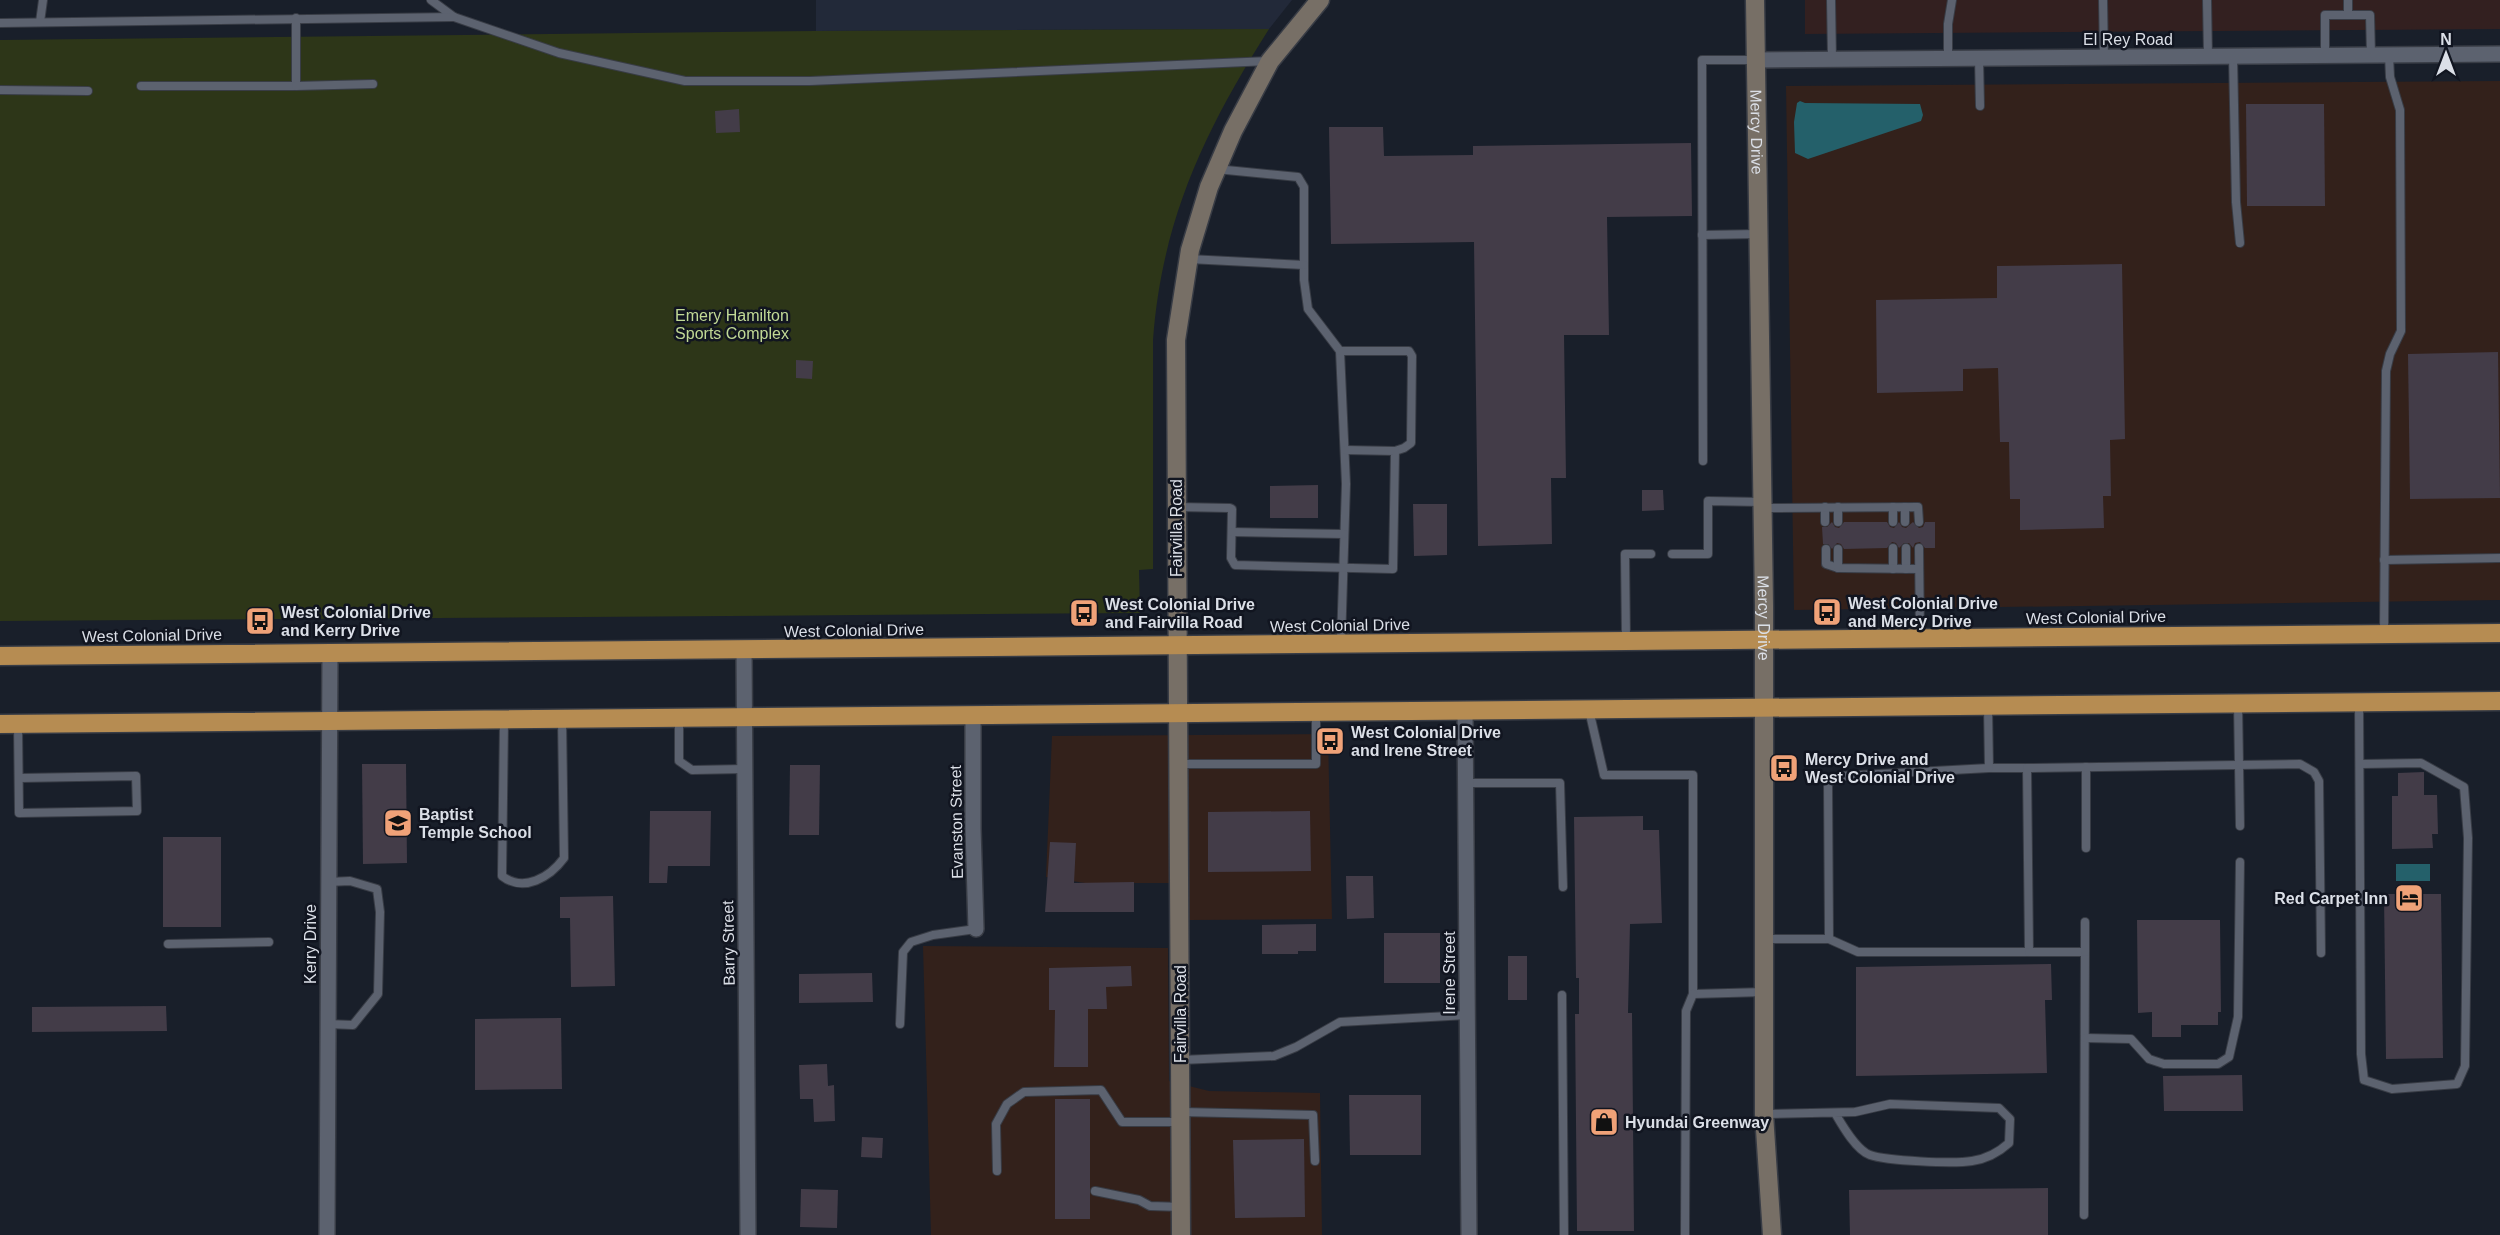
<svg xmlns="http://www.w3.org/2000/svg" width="2500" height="1235" font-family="Helvetica,sans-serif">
  <rect width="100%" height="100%" fill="#191f2a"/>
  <g fill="#33211b">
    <polygon points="2500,81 2500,600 1794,610 1786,86"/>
    <polygon points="1328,734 1332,919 1188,920 1188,883 1085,883 1046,877 1052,736"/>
    <polygon points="923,946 1168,948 1169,1081 1209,1091 1320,1093 1322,1235 931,1235"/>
  </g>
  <polygon fill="#332020" points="1805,0 2500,0 2500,29 1805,34"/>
  <polygon fill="#222939" points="816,0 1292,0 1269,29 816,31"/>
  <path fill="#2d3618" d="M1269,29C1205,130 1162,219 1153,340V569L1139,570L1140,613L0,621V40L816,31Z"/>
  <g fill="#24606a">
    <polygon points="1800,101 1805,103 1920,104 1923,115 1921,121 1808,159 1795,153 1794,122 1797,103"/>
    <rect x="2396" y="864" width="34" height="17"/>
  </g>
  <g fill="#433c48">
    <polygon points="2246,104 2324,104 2325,206 2247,206"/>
    <polygon points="739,109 740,132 716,133 715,111"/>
    <polygon points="1329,127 1383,127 1384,156 1473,155 1473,146 1691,143 1692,216 1607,217 1609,335 1564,335 1566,478 1551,478 1552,544 1478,546 1474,242 1331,244"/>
    <polygon points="2122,264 2125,439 2110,440 2111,496 2103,496 2104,528 2020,530 2020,499 2010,499 2009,442 2000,442 1998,368 1963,369 1963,391 1877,393 1876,300 1997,298 1997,266"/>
    <polygon points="2498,352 2500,498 2410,499 2408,354"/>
    <polygon points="796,360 813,361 812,379 796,378"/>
    <polygon points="1318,485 1318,518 1270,518 1270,486"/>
    <polygon points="1642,490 1663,490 1664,510 1642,511"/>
    <polygon points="1413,504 1447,504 1447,555 1414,556"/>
    <polygon points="1832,522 1835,527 1839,528 1844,522 1887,522 1890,527 1894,528 1899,522 1902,527 1906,528 1913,522 1919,528 1923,527 1925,522 1935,522 1935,548 1925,548 1920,542 1915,543 1913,548 1909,543 1904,543 1899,548 1896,543 1892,542 1887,548 1844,549 1841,544 1837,543 1832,549 1828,544 1823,544 1822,527 1827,527"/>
    <polygon points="362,764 406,764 407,863 363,864"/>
    <polygon points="790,765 820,765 819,835 789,835"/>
    <polygon points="2424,772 2424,795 2437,795 2438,834 2432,834 2433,848 2392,849 2392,796 2398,796 2398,773"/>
    <polygon points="650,811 711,811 710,866 668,866 667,883 649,883"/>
    <polygon points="1310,811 1311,871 1208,872 1208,812"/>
    <polygon points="1643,816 1643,830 1659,830 1662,923 1630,924 1628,1013 1632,1013 1634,1231 1577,1231 1575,1014 1579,1014 1579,978 1576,978 1574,817"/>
    <rect x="163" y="837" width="58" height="90"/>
    <polygon points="1050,842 1076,843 1074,883 1134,882 1134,912 1045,912"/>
    <polygon points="1346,876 1373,876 1374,918 1347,919"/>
    <polygon points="2384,894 2441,894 2443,1058 2386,1059"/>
    <polygon points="613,896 615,986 571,987 570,918 560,918 560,897"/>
    <polygon points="2137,920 2220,920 2221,1012 2218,1012 2218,1025 2181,1025 2181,1037 2152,1037 2152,1012 2138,1013"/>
    <polygon points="1316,924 1316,951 1298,951 1298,954 1262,954 1262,925"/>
    <rect x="1384" y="933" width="56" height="50"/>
    <rect x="1508" y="956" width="19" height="44"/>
    <polygon points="2051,964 2052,1000 2045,1000 2047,1073 1856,1076 1856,967"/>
    <polygon points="1131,966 1132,986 1106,987 1107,1009 1088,1009 1088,1067 1054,1067 1055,1010 1049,1010 1049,968"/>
    <polygon points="872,973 873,1002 799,1003 799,974"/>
    <polygon points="166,1006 167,1031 32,1032 32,1007"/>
    <polygon points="561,1018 562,1089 475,1090 475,1019"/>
    <polygon points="827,1064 828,1086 834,1085 835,1121 814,1122 813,1099 800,1099 799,1065"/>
    <polygon points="2242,1075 2243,1111 2164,1111 2163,1076"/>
    <polygon points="1349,1095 1421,1095 1421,1155 1350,1155"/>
    <rect x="1055" y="1099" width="35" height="120"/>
    <polygon points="862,1137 883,1138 882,1158 861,1157"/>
    <polygon points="1304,1139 1305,1217 1235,1218 1233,1140"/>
    <polygon points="2048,1188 2048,1235 1850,1235 1849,1190"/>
    <polygon points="801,1189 838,1190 837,1228 800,1227"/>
  </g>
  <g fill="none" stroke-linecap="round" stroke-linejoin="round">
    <g stroke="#383c45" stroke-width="10">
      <g id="lane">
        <polyline points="431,0 454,17 559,53 685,81 810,81 1269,61"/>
        <polyline points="1831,0 1832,59"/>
        <polyline points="2103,0 2104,57"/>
        <polyline points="2207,0 2208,56"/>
        <polyline points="2348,0 2348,15"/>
        <polyline points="40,22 43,0"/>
        <polyline points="0,23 454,17"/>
        <polyline points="2325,55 2325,15 2370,15 2371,55"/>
        <polyline points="2233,56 2236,202 2240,243"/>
        <polyline points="1948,58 1948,24 1952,0"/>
        <polyline points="1979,58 1980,106"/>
        <polyline points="141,86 296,86 296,18"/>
        <polyline points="296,86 373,84"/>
        <polyline points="0,90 88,91"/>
        <polyline points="1216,169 1298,177 1304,187 1304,280 1308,309 1340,351 1346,484 1341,643"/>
        <polyline points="1702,235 1758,234"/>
        <polyline points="1189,259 1304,265"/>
        <polyline points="1340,351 1409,351 1412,356 1411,443 1404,448 1395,451"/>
        <polyline points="1703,461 1702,60 1756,60"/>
        <polyline points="1177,507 1230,508 1232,509 1231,558 1235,565 1393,569 1395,451 1345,450"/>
        <polyline points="1825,507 1825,522"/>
        <polyline points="1838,507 1838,522"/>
        <polyline points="1893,507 1893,522"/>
        <polyline points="1905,507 1905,522"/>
        <polyline points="1764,508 1918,507 1919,522"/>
        <polyline points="1232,532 1344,534"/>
        <polyline points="1893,548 1893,569"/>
        <polyline points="1906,548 1906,569"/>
        <polyline points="1919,548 1920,638"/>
        <polyline points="1826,549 1826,564 1838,568 1919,569"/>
        <polyline points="1838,549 1838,568"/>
        <polyline points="1672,554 1708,554 1708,501 1761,502"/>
        <polyline points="2384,560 2500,558"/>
        <polyline points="2384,634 2386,371 2390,354 2401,331 2400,110 2390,77 2389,55"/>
        <polyline points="1626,640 1625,554 1651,554"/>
        <polyline points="2359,703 2361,1054 2364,1080 2392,1089 2457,1084 2465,1066 2468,838 2464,787 2421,763 2361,764"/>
        <polyline points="2238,704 2240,826"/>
        <polyline points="1589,710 1604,775 1693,775 1693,994 1764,992"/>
        <polyline points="679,718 679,761 692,770 744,769"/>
        <path d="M504,721L502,876C524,893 550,877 564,858L562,719"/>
        <polyline points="18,725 19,813 137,811 136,776 20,778"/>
        <polyline points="1180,764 1316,764 1316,712"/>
        <polyline points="2086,767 2086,848"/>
        <polyline points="1989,768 2027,768"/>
        <polyline points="1466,783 1560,783 1563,887"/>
        <polyline points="1765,939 1829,939 1858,952 2029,952 2027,768 2300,764 2314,772 2319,781 2321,953"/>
        <polyline points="1829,939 1828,784 1835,778 1842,776 1989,768 1988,707"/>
        <polyline points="168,944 269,942"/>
        <polyline points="2029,952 2085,952 2084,1215"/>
        <polyline points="2085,952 2085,922"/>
        <polyline points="1562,995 1564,1235"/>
        <polyline points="327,1024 353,1025 378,994 380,912 377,889 350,881 328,882"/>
        <polyline points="900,1024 903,952 911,942 933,935 976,929"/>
        <polyline points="2085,1038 2131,1039 2149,1059 2164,1064 2218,1064 2229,1057 2238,1017 2240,862"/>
        <polyline points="1181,1060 1274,1056 1296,1047 1340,1022 1467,1015"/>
        <polyline points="1181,1112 1313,1115 1315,1161"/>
        <path d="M1764,1114L1855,1112L1890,1104L1999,1108L2010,1119L2009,1143C1999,1152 1986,1159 1972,1161C1954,1164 1887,1161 1870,1155C1856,1150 1842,1125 1835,1113"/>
        <polyline points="997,1171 996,1124 1007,1104 1024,1092 1101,1090 1122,1122 1179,1122"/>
        <polyline points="1095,1191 1139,1200 1150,1206 1181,1207"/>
        <polyline points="1685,1235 1686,1011 1693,994"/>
      </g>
    </g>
    <g stroke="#383c45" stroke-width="18">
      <g id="street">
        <polyline points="1756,60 2500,54"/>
        <polyline points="744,650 748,1235"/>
        <polyline points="1465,710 1469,1235"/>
        <polyline points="973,715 973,828 976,929"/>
        <polyline points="327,1235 330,653"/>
      </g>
    </g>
    <g stroke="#383c45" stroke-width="21">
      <g id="secondary">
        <path id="s1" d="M1755,0L1764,606V1114L1772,1235"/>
        <polyline points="1181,1235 1176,340 1190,250 1209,187 1233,131 1270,61 1320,0"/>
      </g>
    </g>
    <g stroke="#383c45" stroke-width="21">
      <g id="highway">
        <polyline points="0,656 2500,633"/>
        <polyline points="0,724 2500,701"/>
      </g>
    </g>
    <use href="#lane" stroke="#5c626f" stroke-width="8"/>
    <use href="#street" stroke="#5c626f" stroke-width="15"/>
    <use href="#secondary" stroke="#776f66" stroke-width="18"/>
    <use href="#highway" stroke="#b68c52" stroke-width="18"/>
  </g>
  <defs>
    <g id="bus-square" transform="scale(1.5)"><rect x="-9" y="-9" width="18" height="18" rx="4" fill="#f0a278" stroke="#111520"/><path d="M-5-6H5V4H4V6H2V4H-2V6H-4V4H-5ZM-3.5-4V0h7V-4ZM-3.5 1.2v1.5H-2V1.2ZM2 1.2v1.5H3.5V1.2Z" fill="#111"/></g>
    <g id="school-square" transform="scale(1.5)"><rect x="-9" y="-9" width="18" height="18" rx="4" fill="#f0a278" stroke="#111520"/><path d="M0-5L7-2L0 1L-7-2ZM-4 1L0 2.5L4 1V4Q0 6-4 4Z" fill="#111"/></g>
    <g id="hotel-square" transform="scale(1.5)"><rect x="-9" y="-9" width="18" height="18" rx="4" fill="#f0a278" stroke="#111520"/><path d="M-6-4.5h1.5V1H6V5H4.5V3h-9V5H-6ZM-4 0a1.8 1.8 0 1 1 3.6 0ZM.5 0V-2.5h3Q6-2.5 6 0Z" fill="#111"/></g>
    <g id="shop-square" transform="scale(1.5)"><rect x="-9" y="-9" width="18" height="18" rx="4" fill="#f0a278" stroke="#111520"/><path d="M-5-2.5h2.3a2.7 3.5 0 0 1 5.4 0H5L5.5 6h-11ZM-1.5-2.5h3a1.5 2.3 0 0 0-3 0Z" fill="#111"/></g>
  </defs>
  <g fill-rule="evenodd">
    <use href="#bus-square" x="1827" y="612"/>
    <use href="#bus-square" x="1084" y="613"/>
    <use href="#bus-square" x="260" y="621"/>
    <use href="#bus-square" x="1330" y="741"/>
    <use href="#bus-square" x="1784" y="768"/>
    <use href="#school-square" x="398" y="823"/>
    <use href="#hotel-square" x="2409" y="898"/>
    <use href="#shop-square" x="1604" y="1122"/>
  </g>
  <g text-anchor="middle" stroke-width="5" stroke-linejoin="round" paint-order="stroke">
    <g font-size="16" fill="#dbdfe7" stroke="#111520">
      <text x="2128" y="45">El Rey Road</text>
      <text dy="6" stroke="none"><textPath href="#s1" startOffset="132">Mercy Drive</textPath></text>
      <text transform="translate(1176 528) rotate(-90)" y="6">Fairvilla Road</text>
      <text transform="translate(2096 617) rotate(-1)" y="6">West Colonial Drive</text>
      <text dy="6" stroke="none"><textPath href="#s1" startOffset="618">Mercy Drive</textPath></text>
      <text transform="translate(1340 625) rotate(-1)" y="6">West Colonial Drive</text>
      <text transform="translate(854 630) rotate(-1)" y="6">West Colonial Drive</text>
      <text transform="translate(152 635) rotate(-1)" y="6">West Colonial Drive</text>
      <text transform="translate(956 822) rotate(-91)" y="6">Evanston Street</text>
      <text transform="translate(728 943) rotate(-91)" y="6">Barry Street</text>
      <text transform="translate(310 944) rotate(-90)" y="6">Kerry Drive</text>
      <text transform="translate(1449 973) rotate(-90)" y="6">Irene Street</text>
      <text transform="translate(1180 1014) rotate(-90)" y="6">Fairvilla Road</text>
    </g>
    <g font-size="16" fill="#c1d995" stroke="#111520">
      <text x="732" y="321">Emery Hamilton<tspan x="732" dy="18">Sports Complex</tspan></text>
    </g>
    <g font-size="16" font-weight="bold" fill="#dbdfe7" stroke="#111520" text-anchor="start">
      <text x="1848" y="609">West Colonial Drive<tspan x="1848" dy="18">and Mercy Drive</tspan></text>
      <text x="1105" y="610">West Colonial Drive<tspan x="1105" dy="18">and Fairvilla Road</tspan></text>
      <text x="281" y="618">West Colonial Drive<tspan x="281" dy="18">and Kerry Drive</tspan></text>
      <text x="1351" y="738">West Colonial Drive<tspan x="1351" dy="18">and Irene Street</tspan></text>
      <text x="1805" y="765">Mercy Drive and<tspan x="1805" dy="18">West Colonial Drive</tspan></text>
      <text x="419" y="820">Baptist<tspan x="419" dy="18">Temple School</tspan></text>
      <text x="2388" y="904" text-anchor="end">Red Carpet Inn</text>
      <text x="1625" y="1128">Hyundai Greenway</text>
    </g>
  </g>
  <g transform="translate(2446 54)" stroke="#111520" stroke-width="4.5" paint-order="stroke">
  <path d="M0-4.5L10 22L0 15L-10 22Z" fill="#dbdfe7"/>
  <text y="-9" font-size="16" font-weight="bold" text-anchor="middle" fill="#dbdfe7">N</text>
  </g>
</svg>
